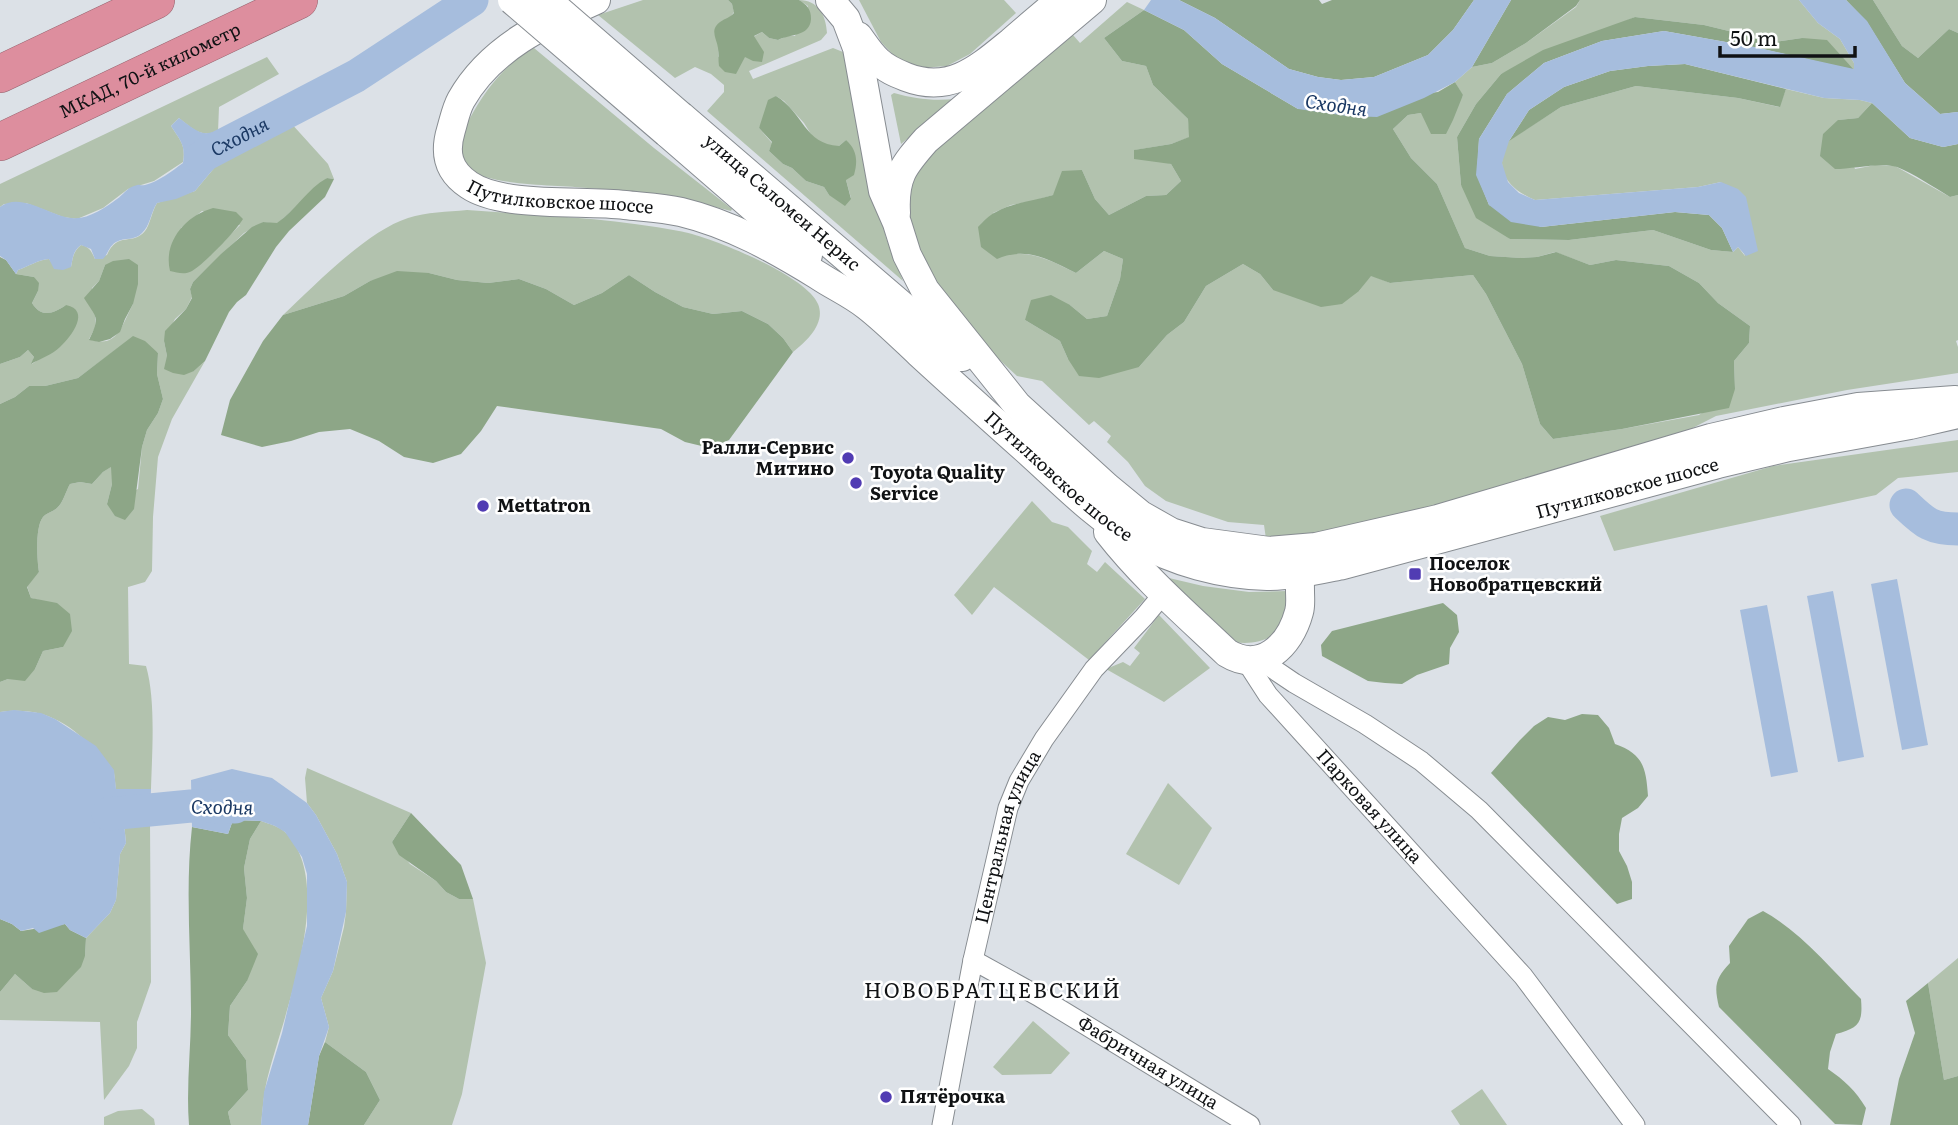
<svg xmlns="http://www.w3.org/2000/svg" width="1958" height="1125" font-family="Literata,serif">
  <rect width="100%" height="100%" fill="#dce1e7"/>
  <g fill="#b2c2ae" fill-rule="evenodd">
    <path d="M643,0H728L732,4L734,12C724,24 719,42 718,57L762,32L769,38L778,40L787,36H795L808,6L799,0C818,0 826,15 827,33L821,40L749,71L753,79L833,48L843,52L850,60L886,238L903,281L707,111L724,92V85L711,74L695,67L675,78L598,15ZM776,96L784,101L804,123L814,139L829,146H839L846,140V180L851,198L829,195L824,187L806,181L792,168L783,164L769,151L772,143L759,128Z"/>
    <polygon points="859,0 1004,0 1016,13 970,54 947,66 921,68 896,58 881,42"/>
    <path d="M1580,0H1799L1818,23L1840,39L1854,63V70L1802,38L1774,42L1704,25L1635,17L1501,74L1476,104L1457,137L1461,185L1510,239L1569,240L1653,230L1711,250L1733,252L1738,247L1745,256L1721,182L1698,187L1535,200C1519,193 1503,183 1502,163C1502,156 1507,147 1508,141L1561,107L1636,86L1738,98L1779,107L1786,89L1824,98L1860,100L1872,103L1858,118L1838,120L1855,169L1875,165L1895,166L1950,197L1958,195V340L1956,341L1958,347V373L1847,390L1716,416L1679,435L1355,531L1266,539L1264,525L1228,522L1166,501L1145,486L1128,462L1107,442L1111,436L1094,421L1089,425L1042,381L1017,376L977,339L955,314L929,269L916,240L907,207L915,166L944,136L1073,35L1080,43L1127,2L1144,10L1104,38L1122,61L1146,66L1153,85L1188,119L1190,137L1171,144L1135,150L1171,164L1181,181L1166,195L1146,196L1109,215L1095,199L1082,170L1053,195L1033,201L1011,205L993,213L1008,254C1037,252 1051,261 1076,273L1104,251L1123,259L1120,279L1107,316L1087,319L1070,305L1025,320L1060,341L1068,359L1139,367L1167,335L1184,322L1206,286L1243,264L1260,274L1273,290L1359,291L1371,275L1390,283L1473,275L1486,294L1522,364L1540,424L1553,439L1622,429L1699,415L1735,389L1734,361L1749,343L1750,326L1718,303L1699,283L1669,266L1616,260L1590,265L1555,252L1537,257L1521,258L1490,256L1465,248L1437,184L1411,158L1393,129L1408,115L1421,113L1463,96L1455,82L1472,67L1492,63L1526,43L1576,7Z"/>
    <polygon points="1873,0 1958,0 1958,33 1949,29 1918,58 1902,46"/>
    <path d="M534,48L654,148L732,209L731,211C710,206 689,199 668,196C642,193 615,190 588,188C561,185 485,186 468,168C454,154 462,132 470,118C484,92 507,61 534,48Z"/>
    <path d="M267,57L279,74L219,107L218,132C199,137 193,129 179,118L171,126C180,140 186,145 183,162L154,181L128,189L103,208L77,219L63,217L26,203L4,204L0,207V184Z"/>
    <path d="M894,93C915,99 933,101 955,99L901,144L891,95Z"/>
    <path d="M290,122L328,164L334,179L327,178L277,224L263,222L244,233L193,282L190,289L192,297L186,309L175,319L164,341L167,356L194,371L205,361L172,419L158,457L153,517L152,571L145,582L128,587L129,664L146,666C156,700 152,753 151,789H116C115,784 115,778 114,773C112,765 102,758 97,752C69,722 42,706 0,712V682L35,669L43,651L63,647L42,601L31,598L27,586L39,572C37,560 35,527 43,517C46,513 53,512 57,508C63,503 66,491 70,484L80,482L92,484L103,472L112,466V484L107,504L138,489L142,447L147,430L158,413L163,399L157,374L158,353L133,337L78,378L45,386H29L15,397L0,404V364L20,357L28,350L34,357L32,364L43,356L66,305C53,314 41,318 32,303L38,291L34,277L16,274L18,270C29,266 38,260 49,259L52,263L71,267C73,257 73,252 81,245C90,247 91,251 95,259L107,255C117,231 133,246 145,231C150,225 152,211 157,203L195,191L220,161L243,148L246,143L255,142ZM202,211L240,225L218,247L181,228ZM105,265L133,304C122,324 118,350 89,339L96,326L92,288L99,281Z"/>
    <path d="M467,210C538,215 609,218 679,231C709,236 806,275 818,304C826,323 807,341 793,352L783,338L768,324L742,311L713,314L683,307L655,292L629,275L602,293L574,305L546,289L519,279L488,283L457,280L429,273L370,281L344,296L283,315C315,285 367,231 408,218C427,212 447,212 467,210Z"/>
    <polygon points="1958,440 1958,472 1898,478 1876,495 1614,551 1600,516 1773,466"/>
    <polygon points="1032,501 1052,522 1068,527 1092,551 1087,564 1097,572 1105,562 1145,599 1089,660 994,587 972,615 954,595"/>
    <path d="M1169,578L1203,586L1249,592L1287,591C1287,598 1289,607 1288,613C1283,639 1252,647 1230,641L1167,580Z"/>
    <polygon points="1159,615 1210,668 1164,702 1106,669 1123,662 1130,666 1140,653 1134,648"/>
    <polygon points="307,768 411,813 392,842 410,864 436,881 446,892 459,899 473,899 486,963 462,1094 452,1125 364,1125 380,1100 366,1072 325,1042 329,1027 321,998 333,971 344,927 346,912 347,882 337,854 316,815 307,803 305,778"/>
    <polygon points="1168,783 1212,828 1179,885 1126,854"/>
    <path d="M261,821C269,824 279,826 286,833C336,884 285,1011 269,1072C264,1089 263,1107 261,1125H231L228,1112L248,1090L246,1060L228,1035L230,1006L247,981L243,929L247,898L244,868L250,839Z"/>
    <polygon points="124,823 150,823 151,982 137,1022 137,1048 129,1066 104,1100 100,1022 0,1020 0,992 15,974 32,989 85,956 86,938 110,913 116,900 120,854 126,843"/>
    <polygon points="1958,958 1958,1076 1944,1080 1928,983"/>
    <polygon points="1033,1021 1070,1053 1051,1074 1002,1075 993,1067"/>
    <polygon points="1482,1089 1507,1125 1460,1125 1451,1111"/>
    <polygon points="142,1109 154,1119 155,1125 104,1125 104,1117 118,1111"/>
  </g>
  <g fill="#8da687">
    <path d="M728,0H799C807,5 811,9 811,19C810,37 789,34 778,40L769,38L762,32L754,36L764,52L762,62L753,61L745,57L736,74L725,72L719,66C718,60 719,54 718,48C717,39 709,30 720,22C726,18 729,18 734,13L732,4Z"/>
    <polygon points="1179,0 1319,0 1322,4 1332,0 1474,0 1453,30 1428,55 1374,77 1341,80 1318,77 1289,69 1215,18"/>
    <polygon points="1511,0 1580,0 1576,6 1526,43 1492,63 1472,67"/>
    <polygon points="1846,0 1873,0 1902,46 1918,58 1949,29 1958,33 1958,112 1940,114 1905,83 1867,22"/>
    <path d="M1144,10L1184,30L1222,64L1298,109L1438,92L1455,82L1463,95L1453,120L1446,134H1431L1421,113L1408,115L1393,129L1411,158L1437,184L1465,248L1490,256L1521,258L1537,257L1556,252L1590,265L1616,260L1669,266L1699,283L1718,303L1750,326L1749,343L1734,361L1735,389L1729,408L1622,429L1553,439L1540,424L1522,364L1486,294L1473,275L1390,283L1371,276L1359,291L1342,304L1321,307L1273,290L1260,274L1243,264L1206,286L1184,322L1167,335L1139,367L1099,378L1079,376L1068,359L1060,341L1025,320L1031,300L1051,295L1070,305L1087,319L1107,316L1120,279L1123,259L1104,251L1076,273C1049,260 1027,246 997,259L981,247L978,227C983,222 989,215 996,212C1013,202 1034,201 1053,195L1062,171L1082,170L1095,199L1109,215L1146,196L1166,195L1181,181L1171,164L1134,159V150L1171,144L1189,137L1188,119L1153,85L1146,66L1122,61L1104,38Z"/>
    <polygon points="1635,17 1704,25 1774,42 1802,38 1827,40 1854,70 1754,47 1664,31 1602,41 1544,63 1507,94 1479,139 1477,175 1489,205 1541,227 1675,212 1709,215 1722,228 1733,252 1711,250 1653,230 1569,240 1510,239 1476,218 1461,185 1457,137 1476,104 1501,74 1543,50"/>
    <polygon points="1685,64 1786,89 1780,107 1738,98 1636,86 1561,107 1509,141 1529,110 1564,87 1610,71 1648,66"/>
    <path d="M776,96C804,113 804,144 839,146L846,140C857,150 858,161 854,175L846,180L851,199L845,206L829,195L824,187L806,181L792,168L783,164L769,151L772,142L759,128L768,100Z"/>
    <path d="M1872,103L1910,138L1943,147L1958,144V195L1950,197C1935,188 1913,173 1897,167C1882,162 1852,169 1835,169L1820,156L1823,134L1838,120L1858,118Z"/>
    <path d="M327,178L334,179L325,197L289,231L276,247L246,295L237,302L229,312L205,361L194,371L184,375L173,373L164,369L167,356L164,341L165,331L186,309L192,298L190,289L193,282L221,254L252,227L263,222L277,223C296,210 307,189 327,178Z"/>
    <path d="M213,208L236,212L243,219C236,231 204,264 192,271C185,275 178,273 170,271C163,242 185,216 213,208Z"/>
    <path d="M0,257L6,260L16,274L34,277L39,283L38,291L32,303C41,318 53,314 66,305C91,310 72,336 60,347C53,354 40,359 31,364L34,357L28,350L20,357L0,364Z"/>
    <path d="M129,259L138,265V284L133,304L125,319L120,332L110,339L99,342L89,340C101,316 96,318 84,298L99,281L105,265L113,261Z"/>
    <polygon points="397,271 429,273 457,280 488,283 519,279 546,289 574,305 602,293 629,275 655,292 683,307 713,314 742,311 768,324 783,338 793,352 729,440 710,448 685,442 661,429 497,406 481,431 461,454 433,463 404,457 379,441 350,429 319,432 291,441 262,447 221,435 230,400 263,341 283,315 344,296 370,281"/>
    <path d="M133,336L145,341L158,353L157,374L163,399L158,413L147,430L142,447L134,509L125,520L115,516L107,504L112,484L111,467L103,472L92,484L80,482L70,484C66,491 63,503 57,508C53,512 46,513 43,517C35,527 37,560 39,572L27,587L31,598L57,603L70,614L72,631L63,647L43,651L35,669L25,681L8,679L0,682V404L15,397L29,386H45L78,378Z"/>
    <polygon points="1443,603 1457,615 1459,632 1450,648 1449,664 1417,675 1402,684 1385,683 1368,681 1322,656 1321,645 1332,631"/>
    <path d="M1582,714L1598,715L1609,728L1615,744C1643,754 1646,767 1648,796L1638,808L1622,818L1619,834V851L1627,866L1632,882V899L1617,904L1491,773L1520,740L1534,726L1548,717L1565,720Z"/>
    <polygon points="411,813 461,865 473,899 459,899 446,892 436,881 399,855 392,842"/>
    <path d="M233,820L261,821L250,839L244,868L247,898L243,929L258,954L247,981L230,1006L228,1035L246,1060L248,1090L228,1112L231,1125H189C186,1087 191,1049 191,1011C191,950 185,888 192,827L228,834Z"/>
    <path d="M1763,911C1801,932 1830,968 1861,999C1863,1023 1859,1028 1836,1034L1830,1052L1828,1069C1844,1080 1856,1091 1866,1108L1862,1125L1835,1124L1719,1007C1714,986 1715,979 1730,963L1729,946L1748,919Z"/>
    <polygon points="0,919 12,924 21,931 65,924 70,930 86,938 85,956 81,967 57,992 44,993 32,989 15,974 0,992"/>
    <polygon points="1928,983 1944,1080 1958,1076 1958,1125 1890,1125 1899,1079 1915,1033 1906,1001"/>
    <polygon points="325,1042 366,1072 380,1100 364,1125 308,1125 319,1056"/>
  </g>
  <g fill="#a6bddd">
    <polygon points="1151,0 1179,0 1215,18 1289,69 1318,77 1341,80 1374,77 1428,55 1453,30 1474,0 1511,0 1472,67 1455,82 1424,98 1377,117 1348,116 1298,109 1222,64 1184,30 1144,10"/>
    <polygon points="1799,0 1846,0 1867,21 1905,83 1940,114 1958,112 1958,144 1943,147 1910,138 1872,103 1860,100 1824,98 1685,64 1648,66 1610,71 1564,87 1529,110 1509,141 1502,163 1508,182 1519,193 1535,200 1698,187 1721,182 1738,189 1746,197 1758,251 1746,256 1738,247 1733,252 1722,228 1709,215 1675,212 1541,227 1511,222 1489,205 1476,175 1479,139 1507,94 1544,63 1602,41 1664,31 1754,47 1854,69 1854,63 1840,39 1818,23"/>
    <path d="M179,118C210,142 202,131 236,128L246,143L243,148L220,161L195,191L176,199L157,203C151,212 150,226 142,233C135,241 125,237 116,242C109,246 108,254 103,259H95L91,249L81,245C73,251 73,257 71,267L63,270L54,269L49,259C38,260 29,266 18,270L16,274L6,260L0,256V207C21,191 49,216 72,218C87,220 105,208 117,199C123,195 127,188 134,186C142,183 137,186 145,185C158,182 172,171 183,163C186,145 180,140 171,126Z"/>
    <polygon points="1897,579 1928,745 1902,750 1871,584"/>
    <polygon points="1833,591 1864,757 1838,762 1807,596"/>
    <polygon points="1767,605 1798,772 1771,777 1740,610"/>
    <polygon points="14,710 41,713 55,719 96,746 114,770 116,789 151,789 150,823 124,823 126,843 120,854 116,900 110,913 86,938 70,930 65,924 39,933 33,928 21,931 12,924 0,919 0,712"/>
    <polygon points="232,769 272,778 307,803 316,815 337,854 347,882 346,912 333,971 321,998 329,1027 319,1056 308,1125 261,1125 264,1092 282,1033 307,926 307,874 302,857 285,832 275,826 261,821 233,820 228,834 192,827 191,780"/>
  </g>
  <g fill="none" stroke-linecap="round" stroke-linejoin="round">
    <g stroke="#a6bddd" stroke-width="33">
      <path id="s1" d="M201,158L206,154L356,76L472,0"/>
      <path d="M1906,505C1925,523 1931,529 1958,529"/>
      <polyline points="108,814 191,806 235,807"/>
    </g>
    <g stroke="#878c91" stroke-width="21">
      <g id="street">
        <polyline points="1260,660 1294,683 1365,724 1421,761 1479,810 1791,1125"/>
        <path id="s2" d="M1246,661L1268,695L1523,976L1635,1125"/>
        <path id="s3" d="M973,960L1038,996L1250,1125"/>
        <path id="s4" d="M942,1125L973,960L1008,808L1019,781L1044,739L1094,669L1144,617L1164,593"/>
      </g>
    </g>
    <g stroke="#878c91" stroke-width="30">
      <g id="secondary">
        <path id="s5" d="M596,0C545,23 490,48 461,100C456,109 454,120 451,130C444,153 448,171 469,185C503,208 582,200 625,205C643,207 663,208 681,212C731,224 775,249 819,276C834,286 852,294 867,306C885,320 902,337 919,353C956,387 994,421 1032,455C1064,484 1096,517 1134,539C1173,562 1222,575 1267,576C1293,576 1318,570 1343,565L1718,464L1789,447L1910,425L1958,414"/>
        <polyline points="830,0 846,19 857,48 883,191 897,223 907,255 925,290 1017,405 1107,487 1141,515 1171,532 1202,542 1269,551 1316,547 1438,519 1711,438 1784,421 1858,407 1955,400"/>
        <path d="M858,36C864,44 870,54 878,61C886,69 896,73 906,77C950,94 978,69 1011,42C1027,28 1044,14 1060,0"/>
        <path id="s6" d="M681,116L962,357"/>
        <polyline points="667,133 808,255"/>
        <path d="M896,213C894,177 903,166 926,140L1092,0"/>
        <path d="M1108,532C1143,577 1186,614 1227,653C1261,674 1290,646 1299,612C1301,605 1300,598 1300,591C1300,578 1300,570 1291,561"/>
      </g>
    </g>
    <g stroke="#95636e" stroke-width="38">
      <g id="highway">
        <polyline points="0,74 156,0"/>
        <path id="s7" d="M0,142L299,0"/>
      </g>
    </g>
    <use href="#street" stroke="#fff" stroke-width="19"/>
    <use href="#secondary" stroke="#fff" stroke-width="28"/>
    <use href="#highway" stroke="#dd8e9e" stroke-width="37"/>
    <g stroke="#878c91" stroke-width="30" stroke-linecap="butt">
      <g id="secondary-bridge">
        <polyline points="512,0 667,133"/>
        <polyline points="547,0 681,116"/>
      </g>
    </g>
    <use href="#secondary-bridge" stroke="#fff" stroke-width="28"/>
  </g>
  <g fill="#513cb3" stroke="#fff" stroke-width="2.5">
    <circle cx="848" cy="458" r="7"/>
    <circle cx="856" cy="483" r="7"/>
    <circle cx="483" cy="506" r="7"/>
    <rect x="1408" y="567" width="14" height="14" rx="3.5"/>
    <circle cx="886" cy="1097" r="7"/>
  </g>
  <g text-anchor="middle" stroke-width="5" stroke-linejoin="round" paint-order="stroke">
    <g font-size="18" fill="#101214" stroke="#fff">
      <text dy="6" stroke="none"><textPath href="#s7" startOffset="166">МКАД, 70-й километр</textPath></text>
      <text dy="6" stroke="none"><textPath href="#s5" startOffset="359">Путилковское шоссе</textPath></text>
      <text dy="6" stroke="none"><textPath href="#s6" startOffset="133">улица Саломеи Нерис</textPath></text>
      <text dy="6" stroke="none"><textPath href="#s5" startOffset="947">Путилковское шоссе</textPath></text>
      <text dy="6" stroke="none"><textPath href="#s5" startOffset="1556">Путилковское шоссе</textPath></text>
      <text dy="6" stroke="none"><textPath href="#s2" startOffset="191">Парковая улица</textPath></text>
      <text dy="6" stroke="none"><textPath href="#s4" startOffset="296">Центральная улица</textPath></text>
      <text dy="6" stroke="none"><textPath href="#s3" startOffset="203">Фабричная улица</textPath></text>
    </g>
    <g font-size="18" font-weight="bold" fill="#101214" stroke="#fff" text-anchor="start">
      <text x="834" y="454" text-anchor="end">Ралли-Сервис<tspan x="834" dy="21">Митино</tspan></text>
      <text x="870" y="479">Toyota Quality<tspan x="870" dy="21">Service</tspan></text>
      <text x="497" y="512">Mettatron</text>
      <text x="1429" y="570">Поселок<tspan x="1429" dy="21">Новобратцевский</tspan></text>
      <text x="900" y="1103">Пятёрочка</text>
    </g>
    <g font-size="19" font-style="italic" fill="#1b3964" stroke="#fff">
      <text transform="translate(1336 105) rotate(8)" y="7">Сходня</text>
      <text dy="7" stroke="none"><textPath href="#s1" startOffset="44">Сходня</textPath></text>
      <text transform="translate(222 807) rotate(1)" y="7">Сходня</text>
    </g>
    <g font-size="21" letter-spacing="2" fill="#101214" stroke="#fff">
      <text x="993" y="998">НОВОБРАТЦЕВСКИЙ</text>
    </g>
  </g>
  <path d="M1720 46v10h135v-10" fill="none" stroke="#101214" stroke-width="3.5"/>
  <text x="1730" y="46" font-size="21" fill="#101214" stroke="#ffffff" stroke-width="5" paint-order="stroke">50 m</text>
</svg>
